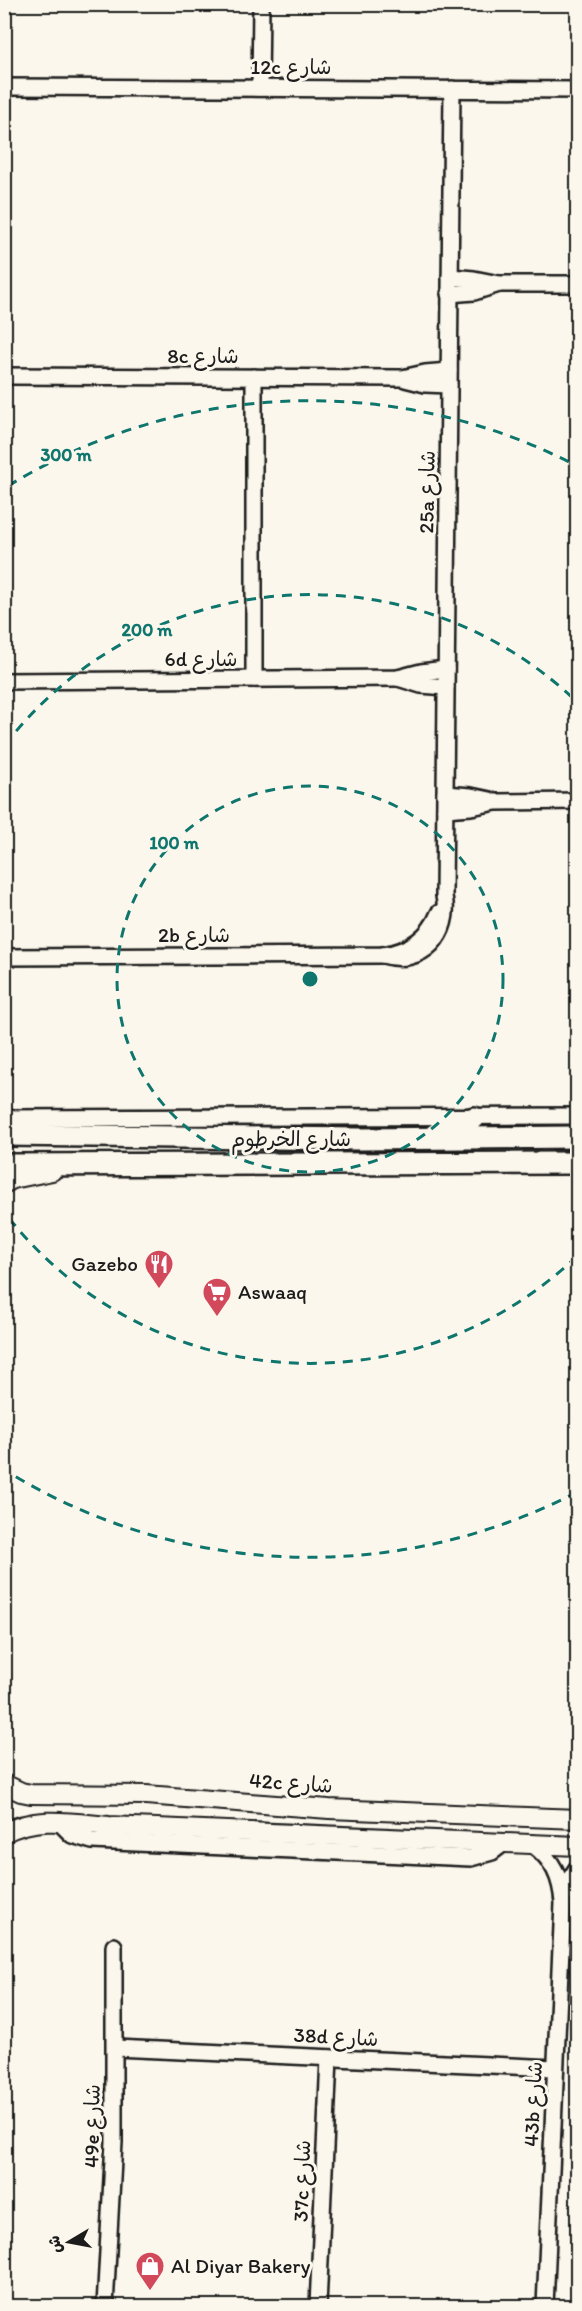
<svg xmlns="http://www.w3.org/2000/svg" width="582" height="2311" font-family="Itim,'Playpen Sans Arabic',sans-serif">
  <rect width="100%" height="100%" fill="#fbf7ec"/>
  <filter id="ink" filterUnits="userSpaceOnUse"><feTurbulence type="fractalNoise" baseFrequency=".0167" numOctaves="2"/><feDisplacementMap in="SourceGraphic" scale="12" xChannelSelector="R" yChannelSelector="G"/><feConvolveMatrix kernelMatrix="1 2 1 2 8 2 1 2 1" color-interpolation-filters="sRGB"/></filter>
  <g filter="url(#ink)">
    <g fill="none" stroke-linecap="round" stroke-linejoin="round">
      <g stroke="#1c1c1c" stroke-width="20">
        <g id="minor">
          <polyline points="4,87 578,90"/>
          <polyline points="260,88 261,4"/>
          <polyline points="450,277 474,279 499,284 578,284"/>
          <polyline points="449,294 474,292 499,284"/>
          <polyline points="4,376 402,378 425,373 449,371"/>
          <polyline points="405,379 425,384 449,385"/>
          <polyline points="398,678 421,685 446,687"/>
          <polyline points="254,679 254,377"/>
          <polyline points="4,681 398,678 421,672 446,669"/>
          <polyline points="445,794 471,796 490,800"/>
          <polyline points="445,809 471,807 496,802 578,801"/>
          <path d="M383,955C422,967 452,934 444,896L452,89"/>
          <path d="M4,957L383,955C409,951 429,938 439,913"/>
          <polyline points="4,1118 578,1116"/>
          <polyline points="59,1822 72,1835 92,1841 471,1858 492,1852 504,1843"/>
          <path d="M533,1845C553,1860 561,1877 563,1903L545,2306"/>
          <polyline points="564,1897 569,1880 578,1867"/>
          <polyline points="115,2048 555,2068"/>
          <polyline points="105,2306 114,2142 114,1946"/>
          <polyline points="318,2306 329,2058"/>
        </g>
      </g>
      <g stroke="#1c1c1c" stroke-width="22">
        <g id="tertiary">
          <polyline points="4,1184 13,1179 52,1171"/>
          <polyline points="4,1784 21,1792 31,1794 146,1795 329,1809 578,1819"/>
          <path d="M4,1833C36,1815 74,1823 109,1826L578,1846"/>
        </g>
      </g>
      <g stroke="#1c1c1c" stroke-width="26">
        <g id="secondary">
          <polyline points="436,1134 474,1118"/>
          <polyline points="4,1135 360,1139 578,1137"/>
          <polyline points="4,1165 578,1163"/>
        </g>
      </g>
      <use href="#minor" stroke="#fbf7ec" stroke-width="15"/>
      <use href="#tertiary" stroke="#fbf7ec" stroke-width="18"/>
      <use href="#secondary" stroke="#fbf7ec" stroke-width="21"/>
    </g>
  </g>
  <g fill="none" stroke="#0f766e" stroke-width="3" stroke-dasharray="10 8">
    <circle cx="310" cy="979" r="193"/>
    <path d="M577 1256A385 385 0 0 1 5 1213M5 745A385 385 0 0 1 577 702"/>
    <path d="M577 1492A578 578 0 0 1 8 1472M8 486A578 578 0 0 1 577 466"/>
  </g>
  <defs>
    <g id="restaurant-pin" transform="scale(1.5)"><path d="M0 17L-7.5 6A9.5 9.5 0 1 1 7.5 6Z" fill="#d1495b" stroke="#fbf7ec"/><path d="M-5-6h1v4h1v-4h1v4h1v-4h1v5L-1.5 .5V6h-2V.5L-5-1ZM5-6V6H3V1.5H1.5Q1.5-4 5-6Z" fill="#fff"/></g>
    <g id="supermarket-pin" transform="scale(1.5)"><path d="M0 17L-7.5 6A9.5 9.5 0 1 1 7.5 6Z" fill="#d1495b" stroke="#fbf7ec"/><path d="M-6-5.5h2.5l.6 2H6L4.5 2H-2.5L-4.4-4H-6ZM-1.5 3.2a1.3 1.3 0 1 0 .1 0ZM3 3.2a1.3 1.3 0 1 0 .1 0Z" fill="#fff"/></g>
    <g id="shop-pin" transform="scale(1.5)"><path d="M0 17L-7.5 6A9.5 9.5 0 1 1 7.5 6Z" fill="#d1495b" stroke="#fbf7ec"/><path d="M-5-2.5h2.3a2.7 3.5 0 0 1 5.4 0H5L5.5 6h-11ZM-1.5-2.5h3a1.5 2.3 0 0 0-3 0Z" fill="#fff"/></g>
  </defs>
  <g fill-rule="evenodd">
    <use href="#restaurant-pin" x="159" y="1264"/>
    <use href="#supermarket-pin" x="217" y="1292"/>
    <use href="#shop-pin" x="150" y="2266"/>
  </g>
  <g text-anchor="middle" stroke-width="6" stroke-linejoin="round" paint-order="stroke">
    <g font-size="21" fill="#1c1c1c" stroke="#fbf7ec">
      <text x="291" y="74">12c شارع</text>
      <text x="203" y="363">8c شارع</text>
      <text transform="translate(427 492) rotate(-89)" y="7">25a شارع</text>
      <text x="201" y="666">6d شارع</text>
      <text x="194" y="942">2b شارع</text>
      <text x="291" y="1146">شارع الخرطوم</text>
      <text transform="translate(291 1783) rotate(4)" y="7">42c شارع</text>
      <text transform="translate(336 2037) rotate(3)" y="7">38d شارع</text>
      <text transform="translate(533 2104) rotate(-87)" y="7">43b شارع</text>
      <text transform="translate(92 2126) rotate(-89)" y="7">49e شارع</text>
      <text transform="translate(302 2181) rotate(-88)" y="7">37c شارع</text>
    </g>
    <g font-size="21" fill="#1c1c1c" stroke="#fbf7ec" text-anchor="start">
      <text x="138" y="1271" text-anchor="end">Gazebo</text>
      <text x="238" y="1299">Aswaaq</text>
      <text x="171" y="2273">Al Diyar Bakery</text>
    </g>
  </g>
  <circle cx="310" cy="979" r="9" fill="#0f766e" stroke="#fbf7ec" stroke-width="3"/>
  <g font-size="18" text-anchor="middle" font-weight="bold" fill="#0f766e" stroke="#fbf7ec" stroke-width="6" stroke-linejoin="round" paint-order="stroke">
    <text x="66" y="461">300 m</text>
    <text x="147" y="636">200 m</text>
    <text x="174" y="849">100 m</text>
  </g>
  <rect width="582" height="2311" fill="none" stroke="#fbf7ec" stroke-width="24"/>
  <rect x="12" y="12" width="558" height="2287" fill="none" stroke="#1c1c1c" stroke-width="2" filter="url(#ink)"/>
  <g transform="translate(69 2242) rotate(260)" stroke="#fbf7ec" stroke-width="4.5" paint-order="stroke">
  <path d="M0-4.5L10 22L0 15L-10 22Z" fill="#1c1c1c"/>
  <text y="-9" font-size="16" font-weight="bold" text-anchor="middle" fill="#1c1c1c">ش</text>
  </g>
</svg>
